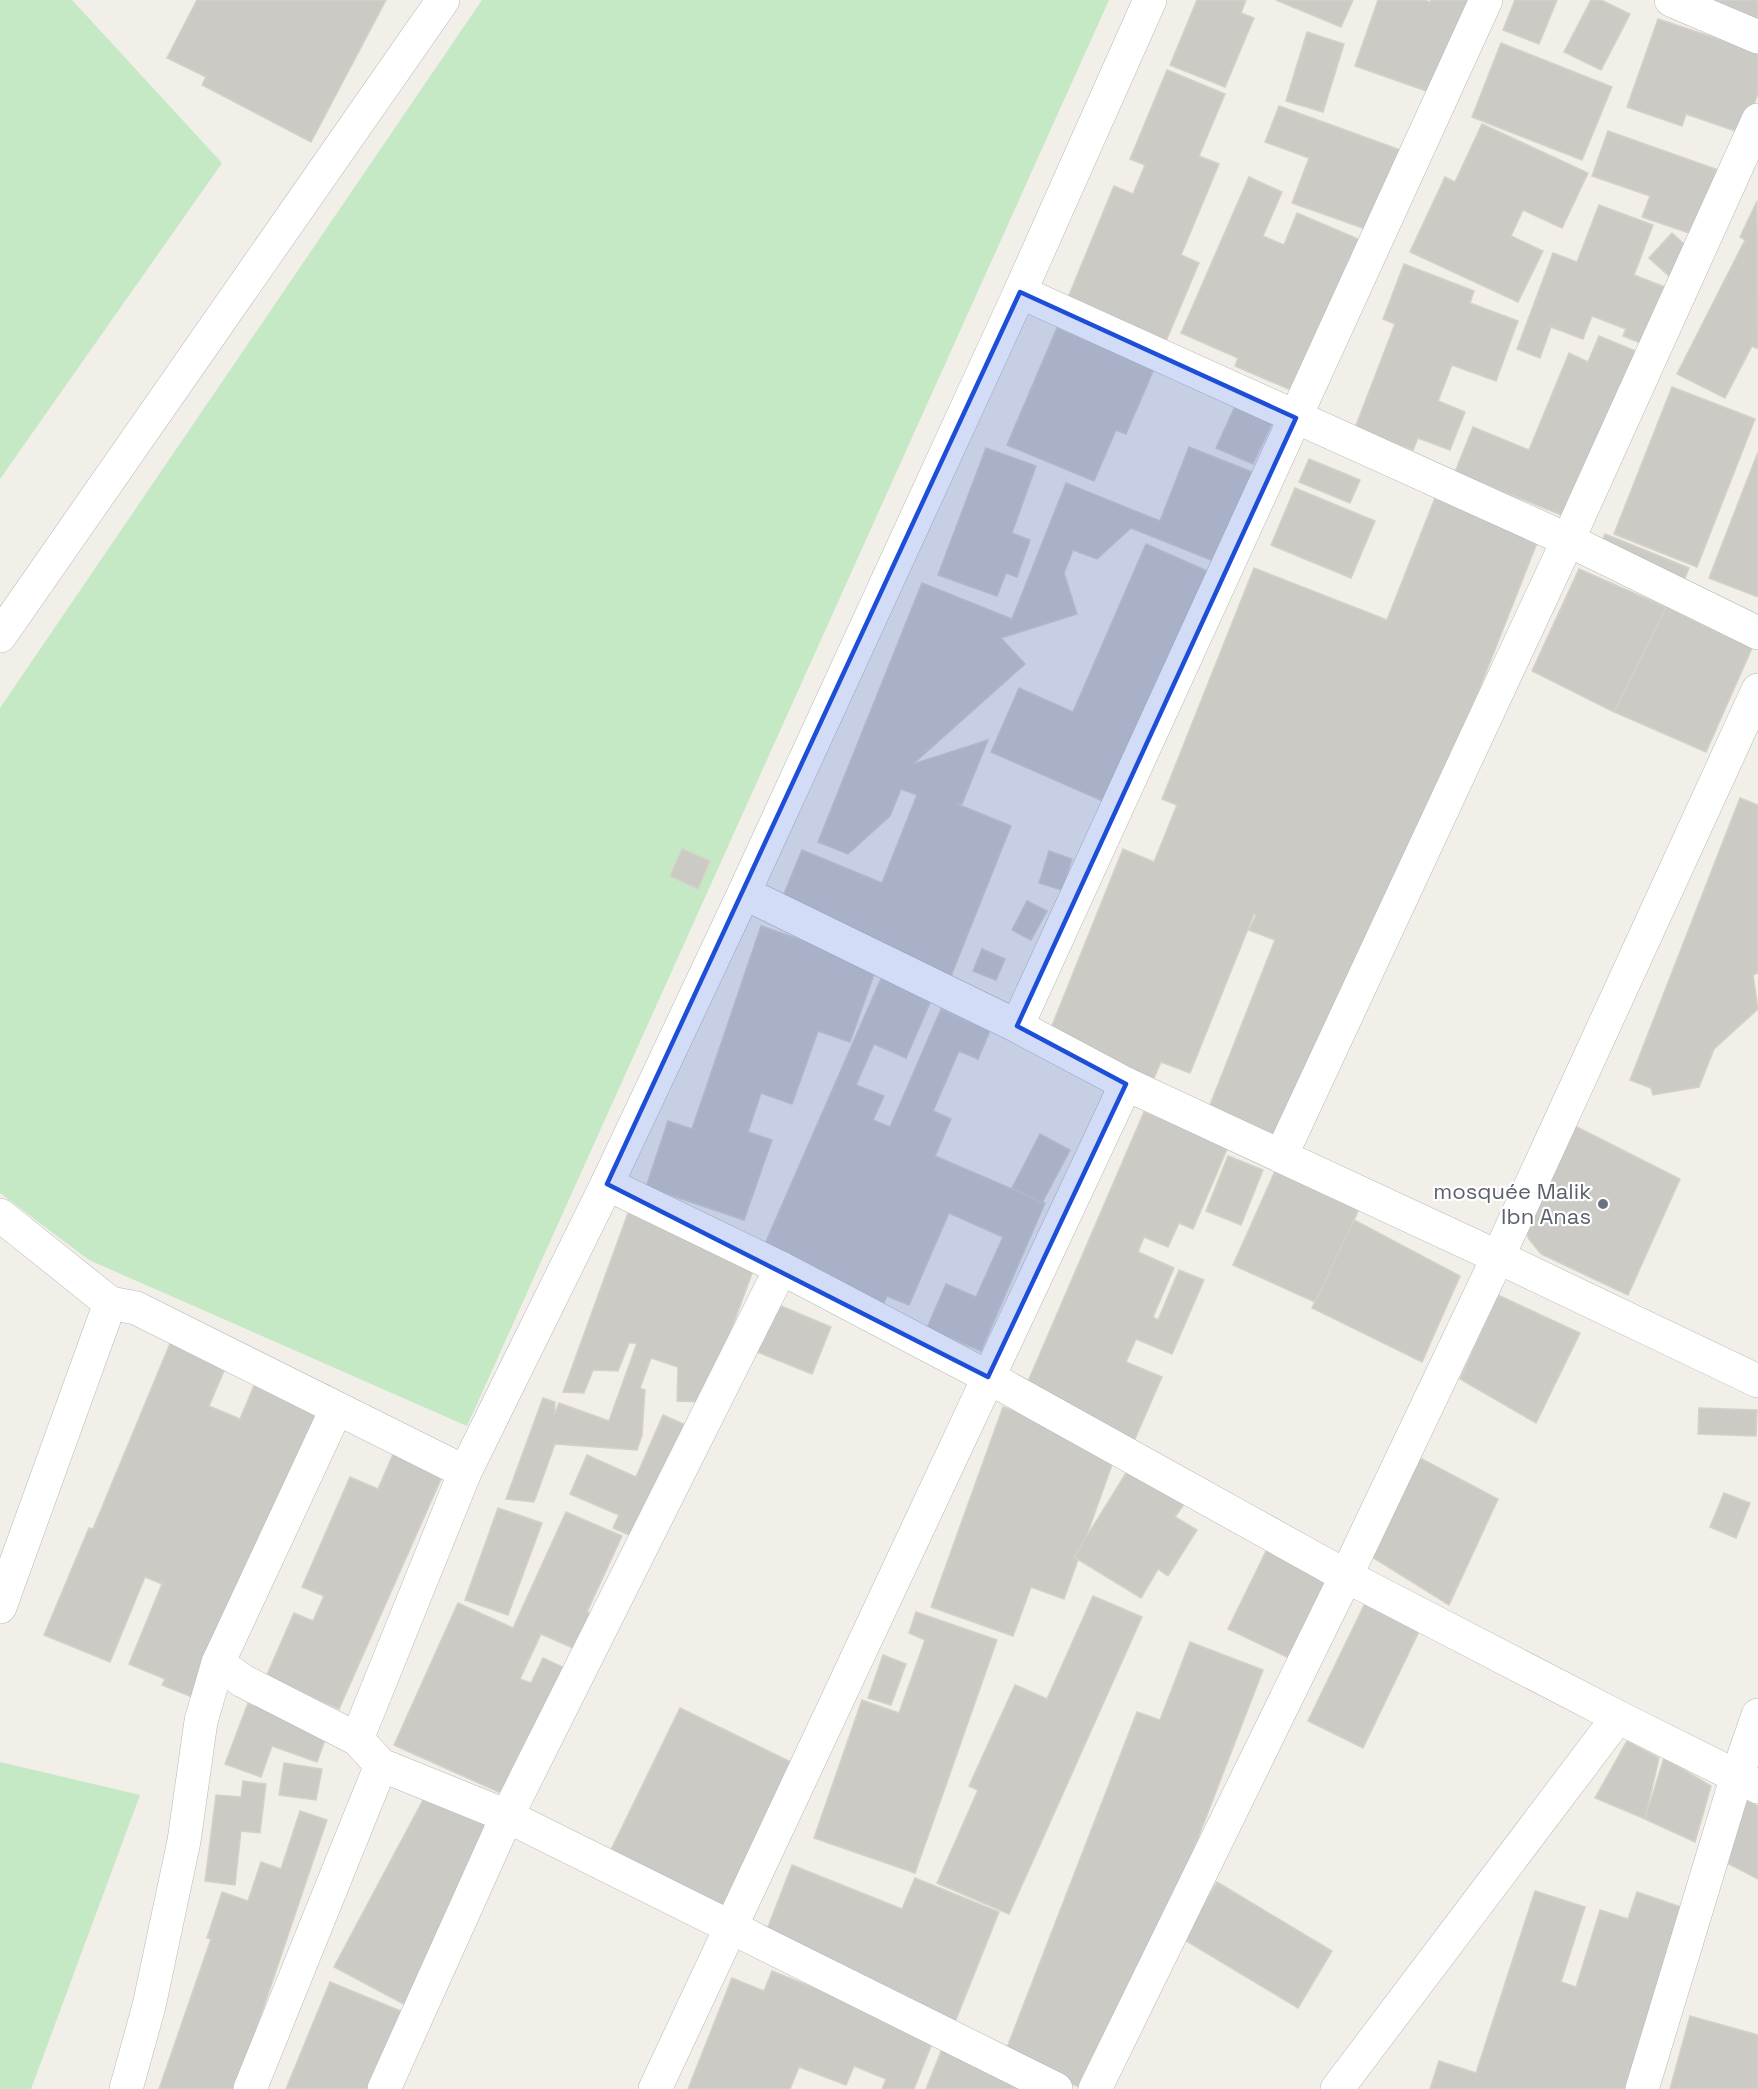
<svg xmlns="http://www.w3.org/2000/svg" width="1758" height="2089" font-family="'Space Grotesk',sans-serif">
  <rect width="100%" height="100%" fill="#f1efe8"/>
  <g fill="#c5e8c5">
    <polygon points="0,0 72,0 222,163 0,479"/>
    <polygon points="482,0 1109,0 467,1426 89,1260 0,1193 0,708"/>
    <polygon points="0,1762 140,1795 31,2089 0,2089"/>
  </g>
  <g fill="#cccac5" stroke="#d6d1c6" stroke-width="1.5">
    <polygon points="197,0 386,0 311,142 202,85 206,77 167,58"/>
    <polygon points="1197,0 1246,0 1241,13 1254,18 1225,87 1170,65"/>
    <polygon points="1276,0 1353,0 1341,27"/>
    <polygon points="1378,0 1424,0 1430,2 1431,0 1469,0 1435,94 1355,66"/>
    <polygon points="1515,0 1557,0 1539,44 1503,30"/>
    <polygon points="1591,0 1601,0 1630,14 1601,70 1564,52"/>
    <polygon points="1702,0 1758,0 1758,22"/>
    <polygon points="1658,19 1758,52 1758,93 1744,134 1686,114 1682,126 1627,107"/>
    <polygon points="1307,32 1344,44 1323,112 1286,101"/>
    <polygon points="1501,43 1612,87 1582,160 1472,117"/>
    <polygon points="1167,70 1225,94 1199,156 1219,164 1181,255 1199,263 1166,341 1067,300 1114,186 1133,194 1145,165 1130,159"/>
    <polygon points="1279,106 1403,151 1374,232 1292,203 1309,158 1265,142"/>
    <polygon points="1482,124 1588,173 1562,228 1523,210 1511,236 1543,251 1518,302 1410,252 1445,177 1455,182"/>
    <polygon points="1608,131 1721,171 1698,236 1642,217 1650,196 1592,176"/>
    <polygon points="1249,177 1282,192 1263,236 1284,245 1297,213 1365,242 1298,393 1235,366 1238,358 1181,333"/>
    <polygon points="1757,201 1758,349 1752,346 1725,398 1677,374 1745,240 1740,237"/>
    <polygon points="1599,205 1653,225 1634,275 1675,291 1654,348 1623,336 1626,329 1592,316 1583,339 1551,327 1540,358 1517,349 1553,253 1577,262"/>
    <polygon points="1672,233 1693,252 1670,277 1649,258"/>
    <polygon points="1404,264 1474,291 1470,303 1518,321 1496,381 1452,365 1438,401 1465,412 1450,450 1418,438 1413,450 1355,428 1395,324 1383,319"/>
    <polygon points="1057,328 1154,369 1126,434 1116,430 1094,481 1007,445"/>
    <polygon points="1599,336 1645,355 1576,521 1455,472 1473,427 1529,450 1569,353 1588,362"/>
    <polygon points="1672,387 1755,419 1697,567 1614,534"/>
    <polygon points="1236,404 1273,422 1253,464 1216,448"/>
    <polygon points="1189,447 1252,472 1216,562 1131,528 1097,559 1073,550 1064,573 1077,614 1001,638 1025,664 913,764 988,740 962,804 957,804 1011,826 949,981 776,913 802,850 882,883 917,795 901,789 890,816 848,854 818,842 922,583 1012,619 1066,483 1160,521"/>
    <polygon points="986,448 1036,466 1012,533 1030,540 1017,577 1006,573 997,596 938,575"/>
    <polygon points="1758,452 1758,597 1709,578"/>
    <polygon points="1309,459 1360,480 1350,503 1299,482"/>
    <polygon points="1295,488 1375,521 1351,578 1271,545"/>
    <polygon points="1435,498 1539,538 1297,1151 1206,1115 1275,940 1249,930 1256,915 1254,914 1190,1073 1161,1062 1151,1085 1045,1043 1123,849 1154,862 1177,805 1162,799 1254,568 1387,620"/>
    <polygon points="1605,534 1689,568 1681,588 1597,554"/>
    <polygon points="1146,544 1207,571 1170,655 1114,806 991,752 1019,688 1073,712"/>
    <polygon points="1579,569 1666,607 1614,712 1532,671"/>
    <polygon points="1666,607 1752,648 1706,752 1614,712"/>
    <polygon points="1740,798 1758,805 1758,973 1753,975 1758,1009 1714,1049 1699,1087 1653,1095 1651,1088 1630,1080"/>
    <polygon points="682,849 710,861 698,889 670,876"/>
    <polygon points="1049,851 1072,859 1062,890 1039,883"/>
    <polygon points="1027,901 1047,911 1031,940 1012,930"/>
    <polygon points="761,926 877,966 850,1042 818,1031 792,1104 761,1093 748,1132 772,1140 744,1220 646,1187 668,1121 692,1129"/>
    <polygon points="982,949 1005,959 996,980 973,971"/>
    <polygon points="883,974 933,996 906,1058 874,1044 856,1085 884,1096 873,1120 890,1127 941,1009 990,1031 978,1059 959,1051 933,1111 951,1119 935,1156 1045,1203 981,1351 927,1328 946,1284 976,1297 1003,1237 949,1213 909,1305 887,1296 883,1306 761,1253"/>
    <polygon points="1144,1112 1228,1147 1193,1229 1179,1223 1168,1247 1144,1237 1138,1252 1174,1268 1153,1317 1158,1320 1179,1270 1204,1280 1172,1354 1136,1339 1126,1362 1162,1377 1134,1441 1023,1393"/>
    <polygon points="1575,1126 1680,1179 1628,1295 1541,1254 1529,1239 1525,1230"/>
    <polygon points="1040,1134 1070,1150 1042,1203 1012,1188"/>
    <polygon points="1228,1156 1263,1170 1241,1225 1206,1211"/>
    <polygon points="1275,1171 1359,1209 1317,1303 1233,1265"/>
    <polygon points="628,1213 757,1260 720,1360 702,1402 677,1401 678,1367 651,1358 640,1388 645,1390 642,1435 637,1450 555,1444 534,1502 506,1499 543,1398 555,1402 554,1415 559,1403 609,1421 637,1343 629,1343 618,1371 593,1370 584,1393 563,1392"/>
    <polygon points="1354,1220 1460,1276 1422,1362 1312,1308"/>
    <polygon points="1498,1295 1580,1333 1536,1423 1460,1379"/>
    <polygon points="774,1303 831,1327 812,1374 755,1351"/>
    <polygon points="174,1334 230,1357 209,1406 240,1419 265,1359 330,1386 200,1700 162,1685 165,1679 129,1664 162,1584 145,1577 110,1662 44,1635 89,1528 93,1529"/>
    <polygon points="1003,1407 1118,1448 1064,1599 1031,1587 1013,1636 931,1607"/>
    <polygon points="1699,1408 1757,1410 1756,1436 1698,1434"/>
    <polygon points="663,1415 690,1427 641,1540 613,1528 619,1515 570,1494 587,1455 636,1477"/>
    <polygon points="397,1445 453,1452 339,1709 266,1677 294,1613 313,1621 324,1596 302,1587 350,1477 378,1489"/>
    <polygon points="1420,1458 1498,1499 1449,1605 1372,1557"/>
    <polygon points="1131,1465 1187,1500 1175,1517 1197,1530 1168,1576 1158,1569 1141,1598 1074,1557"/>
    <polygon points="1724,1493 1750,1503 1736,1538 1710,1527"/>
    <polygon points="498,1508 542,1523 508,1615 465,1600"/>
    <polygon points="566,1512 622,1536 587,1612 598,1617 582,1652 541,1634 520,1679 531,1683 543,1658 580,1675 521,1802 394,1745 458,1603 513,1628"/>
    <polygon points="1271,1541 1334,1571 1291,1659 1228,1629"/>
    <polygon points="1370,1593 1425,1619 1363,1748 1308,1721"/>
    <polygon points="1093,1596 1142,1617 1009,1914 937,1883 978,1790 969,1786 1015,1685 1047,1699"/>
    <polygon points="916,1612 997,1640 915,1873 814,1838 862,1700 899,1713 925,1640 909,1633"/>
    <polygon points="1190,1642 1263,1670 1101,2089 1085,2089 1003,2058 1137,1712 1160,1720"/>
    <polygon points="883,1655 906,1664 891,1705 868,1698"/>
    <polygon points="248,1703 328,1732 317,1762 272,1746 261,1777 225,1764"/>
    <polygon points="680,1708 793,1763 722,1909 609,1854"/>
    <polygon points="1627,1741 1659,1758 1645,1819 1595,1798"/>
    <polygon points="1664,1758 1711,1786 1695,1842 1645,1819"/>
    <polygon points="284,1763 322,1769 316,1800 279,1795"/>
    <polygon points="243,1781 266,1784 260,1833 241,1831 235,1885 205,1881 216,1795 241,1797"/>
    <polygon points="430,1787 501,1825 413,2009 334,1967"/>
    <polygon points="1747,1800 1758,1806 1758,1879 1727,1863"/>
    <polygon points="300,1811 327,1820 236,2089 159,2089 211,1939 207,1938 222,1892 248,1901 261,1862 281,1869"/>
    <polygon points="792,1865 902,1909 915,1878 999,1912 953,2027 759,1950"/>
    <polygon points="1217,1882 1332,1951 1298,2008 1183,1939"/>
    <polygon points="1535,1891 1585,1907 1561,1982 1576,1987 1600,1910 1628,1919 1637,1892 1687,1909 1629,2089 1430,2089 1439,2061 1476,2073"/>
    <polygon points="772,1971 935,2036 914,2089 882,2089 886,2079 854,2066 846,2085 799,2067 790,2089 688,2089 732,1978 764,1991"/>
    <polygon points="330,1982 408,2014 377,2089 286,2089"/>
    <polygon points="1690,2016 1758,2035 1758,2089 1670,2089"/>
    <polygon points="942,2049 1043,2089 926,2089"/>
  </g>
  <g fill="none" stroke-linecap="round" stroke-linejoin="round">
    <g stroke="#b5b8bc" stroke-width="34">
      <g id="minor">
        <polyline points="1671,0 1758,37"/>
        <polyline points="1020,292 1568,540 1758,633"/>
        <polyline points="0,636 443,0"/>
        <polyline points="744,893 1017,1026 1126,1084 1498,1257 1758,1381"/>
        <polyline points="1017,1026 1486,0"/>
        <polyline points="1281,1156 1568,540 1758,120"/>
        <polyline points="607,1184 781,1268 988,1377 1346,1576 1618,1717 1758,1787"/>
        <polyline points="0,1215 110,1303 0,1607"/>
        <polyline points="110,1303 136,1308 465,1472"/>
        <polyline points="336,1410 218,1663 243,1681 357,1739 381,1765 507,1816 1056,2089"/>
        <polyline points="357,1739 465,1472 607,1184 744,893 1020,292 1150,0"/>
        <polyline points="126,2089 149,2006 184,1841 201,1721 218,1663"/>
        <polyline points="250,2089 381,1765"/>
        <polyline points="384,2089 507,1816 781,1268"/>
        <polyline points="655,2089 1126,1084"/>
        <polyline points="1095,2089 1346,1576 1498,1257 1758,690"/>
        <polyline points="1337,2089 1618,1717"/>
        <polyline points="1642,2089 1737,1776 1758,1715"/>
      </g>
    </g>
    <use href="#minor" stroke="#fff" stroke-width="33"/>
  </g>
  <path fill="#1d4ed8" fill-opacity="0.2" stroke="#1d4ed8" stroke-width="4.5" stroke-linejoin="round" d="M1020,292L1296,418L1017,1026L1126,1084L988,1377L607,1184Z"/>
  <circle fill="#6b7280" stroke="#fff" stroke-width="2" cx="1603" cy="1204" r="6"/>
  <g text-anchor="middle" stroke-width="4.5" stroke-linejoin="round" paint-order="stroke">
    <g font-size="22" fill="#5b616d" stroke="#fff" text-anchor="end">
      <text x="1591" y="1199">mosquée Malik<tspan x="1591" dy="25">Ibn Anas</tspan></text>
    </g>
  </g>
</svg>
